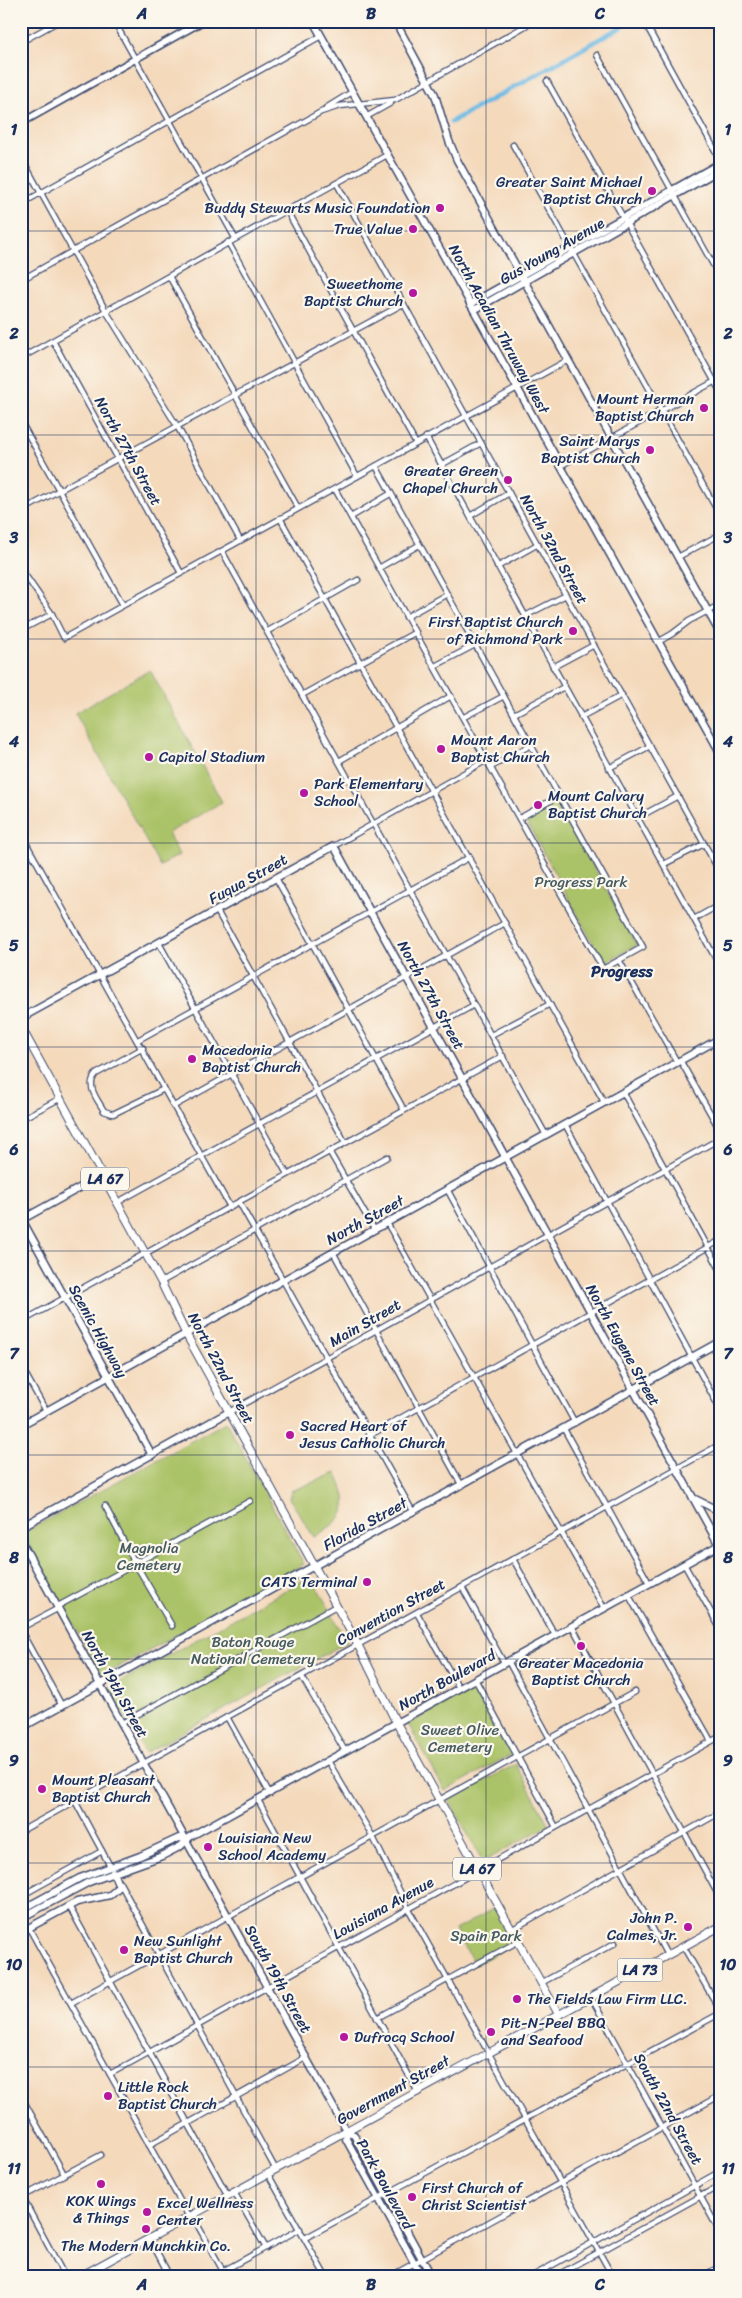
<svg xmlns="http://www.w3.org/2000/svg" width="742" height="2298" font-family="Sriracha,sans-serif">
  <rect width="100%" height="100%" fill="#fbf7ec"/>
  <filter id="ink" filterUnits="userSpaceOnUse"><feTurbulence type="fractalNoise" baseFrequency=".02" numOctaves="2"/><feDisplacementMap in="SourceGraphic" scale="10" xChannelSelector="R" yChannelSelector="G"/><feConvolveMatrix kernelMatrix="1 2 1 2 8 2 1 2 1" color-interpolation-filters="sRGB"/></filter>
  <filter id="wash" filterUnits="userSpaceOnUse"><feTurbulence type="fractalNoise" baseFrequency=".0096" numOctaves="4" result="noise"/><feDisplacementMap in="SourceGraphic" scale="20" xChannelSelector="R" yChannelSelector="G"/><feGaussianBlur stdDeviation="1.12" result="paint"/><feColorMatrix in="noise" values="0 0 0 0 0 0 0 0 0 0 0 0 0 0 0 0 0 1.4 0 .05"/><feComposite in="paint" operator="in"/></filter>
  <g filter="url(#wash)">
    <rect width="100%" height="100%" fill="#f4d9bb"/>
    <g fill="#abc368" stroke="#637963">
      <polygon points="150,670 222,802 168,833 179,855 160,866 75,713"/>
      <polygon points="557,801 637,945 604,963 525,819"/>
      <polygon points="226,1422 304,1564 102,1676 23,1533"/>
      <path d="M336,1473C354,1508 346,1518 314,1537L289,1498L291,1491Z"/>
      <polygon points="311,1576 347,1642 145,1753 109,1688"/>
      <polygon points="474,1687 512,1754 445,1791 408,1724"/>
      <polygon points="516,1764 549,1825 483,1862 449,1800"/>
      <polygon points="498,1906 517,1942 475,1965 455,1930"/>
    </g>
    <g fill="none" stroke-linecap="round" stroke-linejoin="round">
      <polyline stroke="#69b9e4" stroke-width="5" points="451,122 632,21"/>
    </g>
  </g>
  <g filter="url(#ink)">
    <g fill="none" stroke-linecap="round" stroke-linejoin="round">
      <g stroke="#3c486c" stroke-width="7">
        <g id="street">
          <polyline points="114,21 235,238"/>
          <polyline points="644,21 721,161"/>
          <polyline points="716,21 721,30"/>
          <polyline points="21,42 59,21"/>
          <polyline points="597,55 721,279"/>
          <polyline points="547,81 721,393"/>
          <polyline points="326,108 352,92"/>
          <polyline points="366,117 391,103"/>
          <polyline points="513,145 721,517"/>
          <polyline points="21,157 106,311 177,426 240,540"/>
          <polyline points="337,184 721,874"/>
          <polyline points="21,204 321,36"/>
          <polyline points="287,211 416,444"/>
          <polyline points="228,242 357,476"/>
          <polyline points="169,276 298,508"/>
          <polyline points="21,280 321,112 340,106 395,100 534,21"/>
          <polyline points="53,341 181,573"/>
          <polyline points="21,358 387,155"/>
          <polyline points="21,422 123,605"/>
          <polyline points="426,437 721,968"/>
          <polyline points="441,465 481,443"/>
          <polyline points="560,466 721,378"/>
          <polyline points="335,489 603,969 643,947 376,466"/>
          <polyline points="21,511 403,304"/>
          <polyline points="470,516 509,493"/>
          <polyline points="351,517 390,494"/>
          <polyline points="280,518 604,1102"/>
          <polyline points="222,551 546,1135"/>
          <polyline points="678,557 721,534"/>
          <polyline points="497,567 538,544"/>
          <polyline points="379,568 419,545"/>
          <polyline points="21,569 52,614 64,638 568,360"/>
          <polyline points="525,616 566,595"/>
          <polyline points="406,617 447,594"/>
          <polyline points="21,630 52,614"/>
          <polyline points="268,631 358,580"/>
          <polyline points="658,642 672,634 689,621 721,604"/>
          <polyline points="435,666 475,645"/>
          <polyline points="553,667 594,645"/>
          <polyline points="302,695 416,632"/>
          <polyline points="514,714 564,687"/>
          <polyline points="464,717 504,696"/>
          <polyline points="581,717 622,695"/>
          <polyline points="339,761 451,696"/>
          <polyline points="491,767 531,745"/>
          <polyline points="609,768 650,746"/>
          <polyline points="520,818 559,796"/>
          <polyline points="637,818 678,796"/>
          <polyline points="21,834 230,1207"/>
          <polyline points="334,846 487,760"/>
          <polyline points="664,864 704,844"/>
          <polyline points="276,878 404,1110"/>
          <polyline points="217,911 345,1142"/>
          <polyline points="694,919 721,904"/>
          <polyline points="159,943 287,1174"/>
          <polyline points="619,960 677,1062"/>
          <polyline points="491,1035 550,1004"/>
          <polyline points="138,1040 470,857"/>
          <path d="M143,1048L96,1074C85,1086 98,1100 104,1111L113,1114L164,1089"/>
          <polyline points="680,1060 721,1132"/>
          <polyline points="623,1092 721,1271"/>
          <polyline points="174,1106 505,923"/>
          <polyline points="21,1119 61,1098"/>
          <polyline points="565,1124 721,1411"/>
          <polyline points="329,1151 374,1229"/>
          <polyline points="447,1189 575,1423"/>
          <polyline points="118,1202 474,1005"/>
          <polyline points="239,1202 413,1512"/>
          <polyline points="387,1223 604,1608"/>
          <polyline points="333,1252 462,1486"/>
          <polyline points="161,1282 387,1157"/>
          <polyline points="21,1322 503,1056"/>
          <polyline points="21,1366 46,1411"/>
          <polyline points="229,1412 721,1138"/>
          <polyline points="564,1429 649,1583"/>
          <polyline points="370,1435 721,1240"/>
          <polyline points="105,1506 133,1559"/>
          <polyline points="513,1559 555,1635"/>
          <polyline points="140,1561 250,1501"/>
          <polyline points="684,1564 721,1630"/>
          <polyline points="138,1568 172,1626"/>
          <polyline points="462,1587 504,1663"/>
          <polyline points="628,1594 711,1741"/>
          <polyline points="58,1606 130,1567 138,1568 140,1561 133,1559 130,1567"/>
          <polyline points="417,1613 459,1688"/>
          <polyline points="572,1626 721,1900"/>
          <polyline points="21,1628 59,1608"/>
          <polyline points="21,1631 62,1706"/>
          <polyline points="508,1661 667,1955"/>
          <polyline points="302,1677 345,1751"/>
          <polyline points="475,1679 556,1827"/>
          <polyline points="227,1717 270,1794"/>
          <polyline points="122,1723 336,1606"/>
          <polyline points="328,1761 373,1837 408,1908 613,2277"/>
          <polyline points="258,1800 418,2092"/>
          <polyline points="75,1801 110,1866"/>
          <polyline points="21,1831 721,1444"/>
          <polyline points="21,1882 27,1892"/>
          <polyline points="120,1883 276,2170"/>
          <polyline points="21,1896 102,1851"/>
          <polyline points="69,1906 228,2196"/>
          <polyline points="29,1928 189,2217"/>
          <polyline points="511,1930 721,1812"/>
          <polyline points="683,1946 721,2012"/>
          <polyline points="541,1983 615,1943"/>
          <polyline points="591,1997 721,2234"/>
          <polyline points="71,2003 635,1692"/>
          <polyline points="377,2018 517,1942"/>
          <polyline points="110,2074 721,1736"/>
          <polyline points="21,2096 64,2174"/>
          <polyline points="149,2145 307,2057"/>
          <polyline points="268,2174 326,2277"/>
          <polyline points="234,2192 266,2248"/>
          <polyline points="21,2195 65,2277"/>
          <polyline points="22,2197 101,2155"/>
          <polyline points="192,2215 223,2271 300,2229"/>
          <polyline points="305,2238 721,2013"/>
          <polyline points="150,2239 170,2277"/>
          <polyline points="100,2265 106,2277"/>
          <polyline points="389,2277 721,2095"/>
          <polyline points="531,2277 721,2171"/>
          <polyline points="554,2277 721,2185"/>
          <polyline points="701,2277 721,2266"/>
        </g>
      </g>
      <g stroke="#3c486c" stroke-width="9">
        <g id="secondary">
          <polyline points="313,21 721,754"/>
          <polyline points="395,21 435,95 449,141 457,160 721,635"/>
          <polyline points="21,123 203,21"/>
          <polyline points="470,304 715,166 721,166"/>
          <polyline points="474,310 721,169"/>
          <polyline points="21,1018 334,846 719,1545"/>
          <polyline points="21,1218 152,1455"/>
          <polyline points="21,1220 103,1175"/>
          <polyline points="21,1425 721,1038"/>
          <polyline points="693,1498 721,1512"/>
          <polyline points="21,1527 229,1412"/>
          <polyline points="21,1541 347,2132"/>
          <polyline points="21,1728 721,1341"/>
          <polyline points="21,1910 80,1878 140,1856 179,1838 186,1839"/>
          <polyline points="21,1918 89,1882 162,1856 181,1846 191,1836 721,1544"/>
          <polyline points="21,1932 77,1902 110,1895 119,1887 113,1872"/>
          <polyline points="347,2132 354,2135 432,2277"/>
          <polyline points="347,2132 346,2139 422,2277"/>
        </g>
      </g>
      <g stroke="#3c486c" stroke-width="9">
        <g id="primary">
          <polyline points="21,1027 161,1282 186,1334 358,1645 396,1722 559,2015"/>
          <polyline points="79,2277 721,1926"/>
        </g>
      </g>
      <use href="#street" stroke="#fff" stroke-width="4.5"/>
      <use href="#secondary" stroke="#fff" stroke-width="6"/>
      <use href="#primary" stroke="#fff" stroke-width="7"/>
    </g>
  </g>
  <path fill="none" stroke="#1b2f5e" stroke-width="1" stroke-opacity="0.55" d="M256,21V2277M486,21V2277M21,231H721M21,435H721M21,639H721M21,843H721M21,1047H721M21,1251H721M21,1455H721M21,1659H721M21,1863H721M21,2067H721"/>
  <g fill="#b5179e" stroke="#fbf7ec" stroke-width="2">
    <circle cx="652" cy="191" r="5"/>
    <circle cx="440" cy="208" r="5"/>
    <circle cx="413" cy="229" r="5"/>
    <circle cx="413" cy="293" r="5"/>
    <circle cx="704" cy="408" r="5"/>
    <circle cx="650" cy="450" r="5"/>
    <circle cx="508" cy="480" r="5"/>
    <circle cx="573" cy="631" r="5"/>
    <circle cx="441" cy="749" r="5"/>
    <circle cx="149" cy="757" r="5"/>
    <circle cx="304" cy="793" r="5"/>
    <circle cx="538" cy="805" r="5"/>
    <circle cx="192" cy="1059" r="5"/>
    <circle cx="290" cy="1435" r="5"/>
    <circle cx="367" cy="1582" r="5"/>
    <circle cx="581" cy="1646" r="5"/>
    <circle cx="42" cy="1789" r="5"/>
    <circle cx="208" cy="1847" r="5"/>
    <circle cx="688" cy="1927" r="5"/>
    <circle cx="124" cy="1950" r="5"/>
    <circle cx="517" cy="1999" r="5"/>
    <circle cx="491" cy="2032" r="5"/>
    <circle cx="344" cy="2037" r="5"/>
    <circle cx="108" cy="2096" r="5"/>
    <circle cx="101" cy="2184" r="5"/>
    <circle cx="412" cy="2197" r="5"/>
    <circle cx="147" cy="2212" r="5"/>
    <circle cx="146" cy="2229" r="5"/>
  </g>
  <g text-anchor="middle" stroke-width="4.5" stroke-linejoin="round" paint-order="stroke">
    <g fill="#fbf7ec" stroke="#5e6b89" stroke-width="1">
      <rect x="81" y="1167.5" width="48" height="23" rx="4"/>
      <rect x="453" y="1857.5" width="48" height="23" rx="4"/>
      <rect x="617.5" y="1958.5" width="45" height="23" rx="4"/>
    </g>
    <g font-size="14" font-weight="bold" fill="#1b2f5e">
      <text x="105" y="1184">LA 67</text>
      <text x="477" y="1874">LA 67</text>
      <text x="640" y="1975">LA 73</text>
    </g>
    <g font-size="15" fill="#1b2f5e" stroke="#fbf7ec" text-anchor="start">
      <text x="642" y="187" text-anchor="end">Greater Saint Michael<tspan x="642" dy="17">Baptist Church</tspan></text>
      <text x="430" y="213" text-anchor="end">Buddy Stewarts Music Foundation</text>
      <text x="403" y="234" text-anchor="end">True Value</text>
      <text x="403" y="289" text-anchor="end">Sweethome<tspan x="403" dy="17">Baptist Church</tspan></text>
      <text x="694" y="404" text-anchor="end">Mount Herman<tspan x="694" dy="17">Baptist Church</tspan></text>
      <text x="640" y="446" text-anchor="end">Saint Marys<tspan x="640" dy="17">Baptist Church</tspan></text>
      <text x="498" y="476" text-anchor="end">Greater Green<tspan x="498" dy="17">Chapel Church</tspan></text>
      <text x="563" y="627" text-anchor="end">First Baptist Church<tspan x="563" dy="17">of Richmond Park</tspan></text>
      <text x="451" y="745">Mount Aaron<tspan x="451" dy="17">Baptist Church</tspan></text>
      <text x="159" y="762">Capitol Stadium</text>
      <text x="314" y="789">Park Elementary<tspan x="314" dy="17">School</tspan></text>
      <text x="548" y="801">Mount Calvary<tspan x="548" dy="17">Baptist Church</tspan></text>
      <text x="202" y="1055">Macedonia<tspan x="202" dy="17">Baptist Church</tspan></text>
      <text x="300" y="1431">Sacred Heart of<tspan x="300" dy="17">Jesus Catholic Church</tspan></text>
      <text x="357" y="1587" text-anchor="end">CATS Terminal</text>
      <text x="581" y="1668" text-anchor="middle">Greater Macedonia<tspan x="581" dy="17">Baptist Church</tspan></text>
      <text x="52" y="1785">Mount Pleasant<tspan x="52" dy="17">Baptist Church</tspan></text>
      <text x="218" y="1843">Louisiana New<tspan x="218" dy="17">School Academy</tspan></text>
      <text x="678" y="1923" text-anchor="end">John P.<tspan x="678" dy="17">Calmes, Jr.</tspan></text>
      <text x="134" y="1946">New Sunlight<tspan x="134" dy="17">Baptist Church</tspan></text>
      <text x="527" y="2004">The Fields Law Firm LLC.</text>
      <text x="501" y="2028">Pit-N-Peel BBQ<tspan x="501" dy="17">and Seafood</tspan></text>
      <text x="354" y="2042">Dufrocq School</text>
      <text x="118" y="2092">Little Rock<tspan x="118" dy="17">Baptist Church</tspan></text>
      <text x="422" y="2193">First Church of<tspan x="422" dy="17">Christ Scientist</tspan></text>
      <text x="101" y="2206" text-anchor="middle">KOK Wings<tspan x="101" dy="17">&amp; Things</tspan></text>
      <text x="157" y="2208">Excel Wellness<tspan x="157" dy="17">Center</tspan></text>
      <text x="146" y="2251" text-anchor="middle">The Modern Munchkin Co.</text>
    </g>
    <g font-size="15" fill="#1b2f5e" stroke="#fbf7ec">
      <text transform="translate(552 251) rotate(-30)" y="5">Gus Young Avenue</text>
      <text transform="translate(499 329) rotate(61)" y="5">North Acadian Thruway West</text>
      <text transform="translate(128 451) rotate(61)" y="5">North 27th Street</text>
      <text transform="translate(554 549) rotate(61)" y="5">North 32nd Street</text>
      <text transform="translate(248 879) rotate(-29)" y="5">Fuqua Street</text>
      <text transform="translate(431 995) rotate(61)" y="5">North 27th Street</text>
      <text transform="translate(365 1220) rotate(-29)" y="5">North Street</text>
      <text transform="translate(365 1323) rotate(-30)" y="5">Main Street</text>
      <text transform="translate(98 1331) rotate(61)" y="5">Scenic Highway</text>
      <text transform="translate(623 1345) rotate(61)" y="5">North Eugene Street</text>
      <text transform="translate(221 1368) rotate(62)" y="5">North 22nd Street</text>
      <text transform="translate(365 1524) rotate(-29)" y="5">Florida Street</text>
      <text transform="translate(391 1612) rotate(-29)" y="5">Convention Street</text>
      <text transform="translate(447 1680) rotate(-29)" y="5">North Boulevard</text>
      <text transform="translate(115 1684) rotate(61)" y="5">North 19th Street</text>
      <text transform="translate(383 1908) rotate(-29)" y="5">Louisiana Avenue</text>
      <text transform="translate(278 1979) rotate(61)" y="5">South 19th Street</text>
      <text transform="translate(393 2090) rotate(-29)" y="5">Government Street</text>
      <text transform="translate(668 2109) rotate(61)" y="5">South 22nd Street</text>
      <text transform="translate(385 2184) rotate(61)" y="5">Park Boulevard</text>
    </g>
    <g font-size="15" fill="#465b61" stroke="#fbf7ec">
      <text x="581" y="887">Progress Park</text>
      <text x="149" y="1553">Magnolia<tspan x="149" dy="17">Cemetery</tspan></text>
      <text x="253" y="1647">Baton Rouge<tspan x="253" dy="17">National Cemetery</tspan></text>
      <text x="460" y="1735">Sweet Olive<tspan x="460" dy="17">Cemetery</tspan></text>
      <text x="486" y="1941">Spain Park</text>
    </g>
    <g font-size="16" font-weight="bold" fill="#1b2f5e" stroke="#fbf7ec">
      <text x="622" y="977">Progress</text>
    </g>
  </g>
  <rect width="742" height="2298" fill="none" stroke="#fbf7ec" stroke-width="55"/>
  <rect x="28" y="28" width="686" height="2242" fill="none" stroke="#1b2f5e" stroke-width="2"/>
  <g font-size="16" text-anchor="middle" font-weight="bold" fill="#1b2f5e">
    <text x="142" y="19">A</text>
    <text x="371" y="19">B</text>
    <text x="600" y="19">C</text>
    <text x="14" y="135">1</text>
    <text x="728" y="135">1</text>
    <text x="14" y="339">2</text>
    <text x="728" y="339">2</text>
    <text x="14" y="543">3</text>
    <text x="728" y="543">3</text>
    <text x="14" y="747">4</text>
    <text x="728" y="747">4</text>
    <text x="14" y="951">5</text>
    <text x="728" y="951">5</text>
    <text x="14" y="1155">6</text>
    <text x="728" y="1155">6</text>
    <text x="14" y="1359">7</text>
    <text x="728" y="1359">7</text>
    <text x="14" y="1563">8</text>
    <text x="728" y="1563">8</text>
    <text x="14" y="1766">9</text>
    <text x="728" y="1766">9</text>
    <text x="14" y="1970">10</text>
    <text x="728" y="1970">10</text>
    <text x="14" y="2174">11</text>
    <text x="728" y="2174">11</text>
    <text x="142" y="2290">A</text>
    <text x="371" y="2290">B</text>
    <text x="600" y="2290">C</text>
  </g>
</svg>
